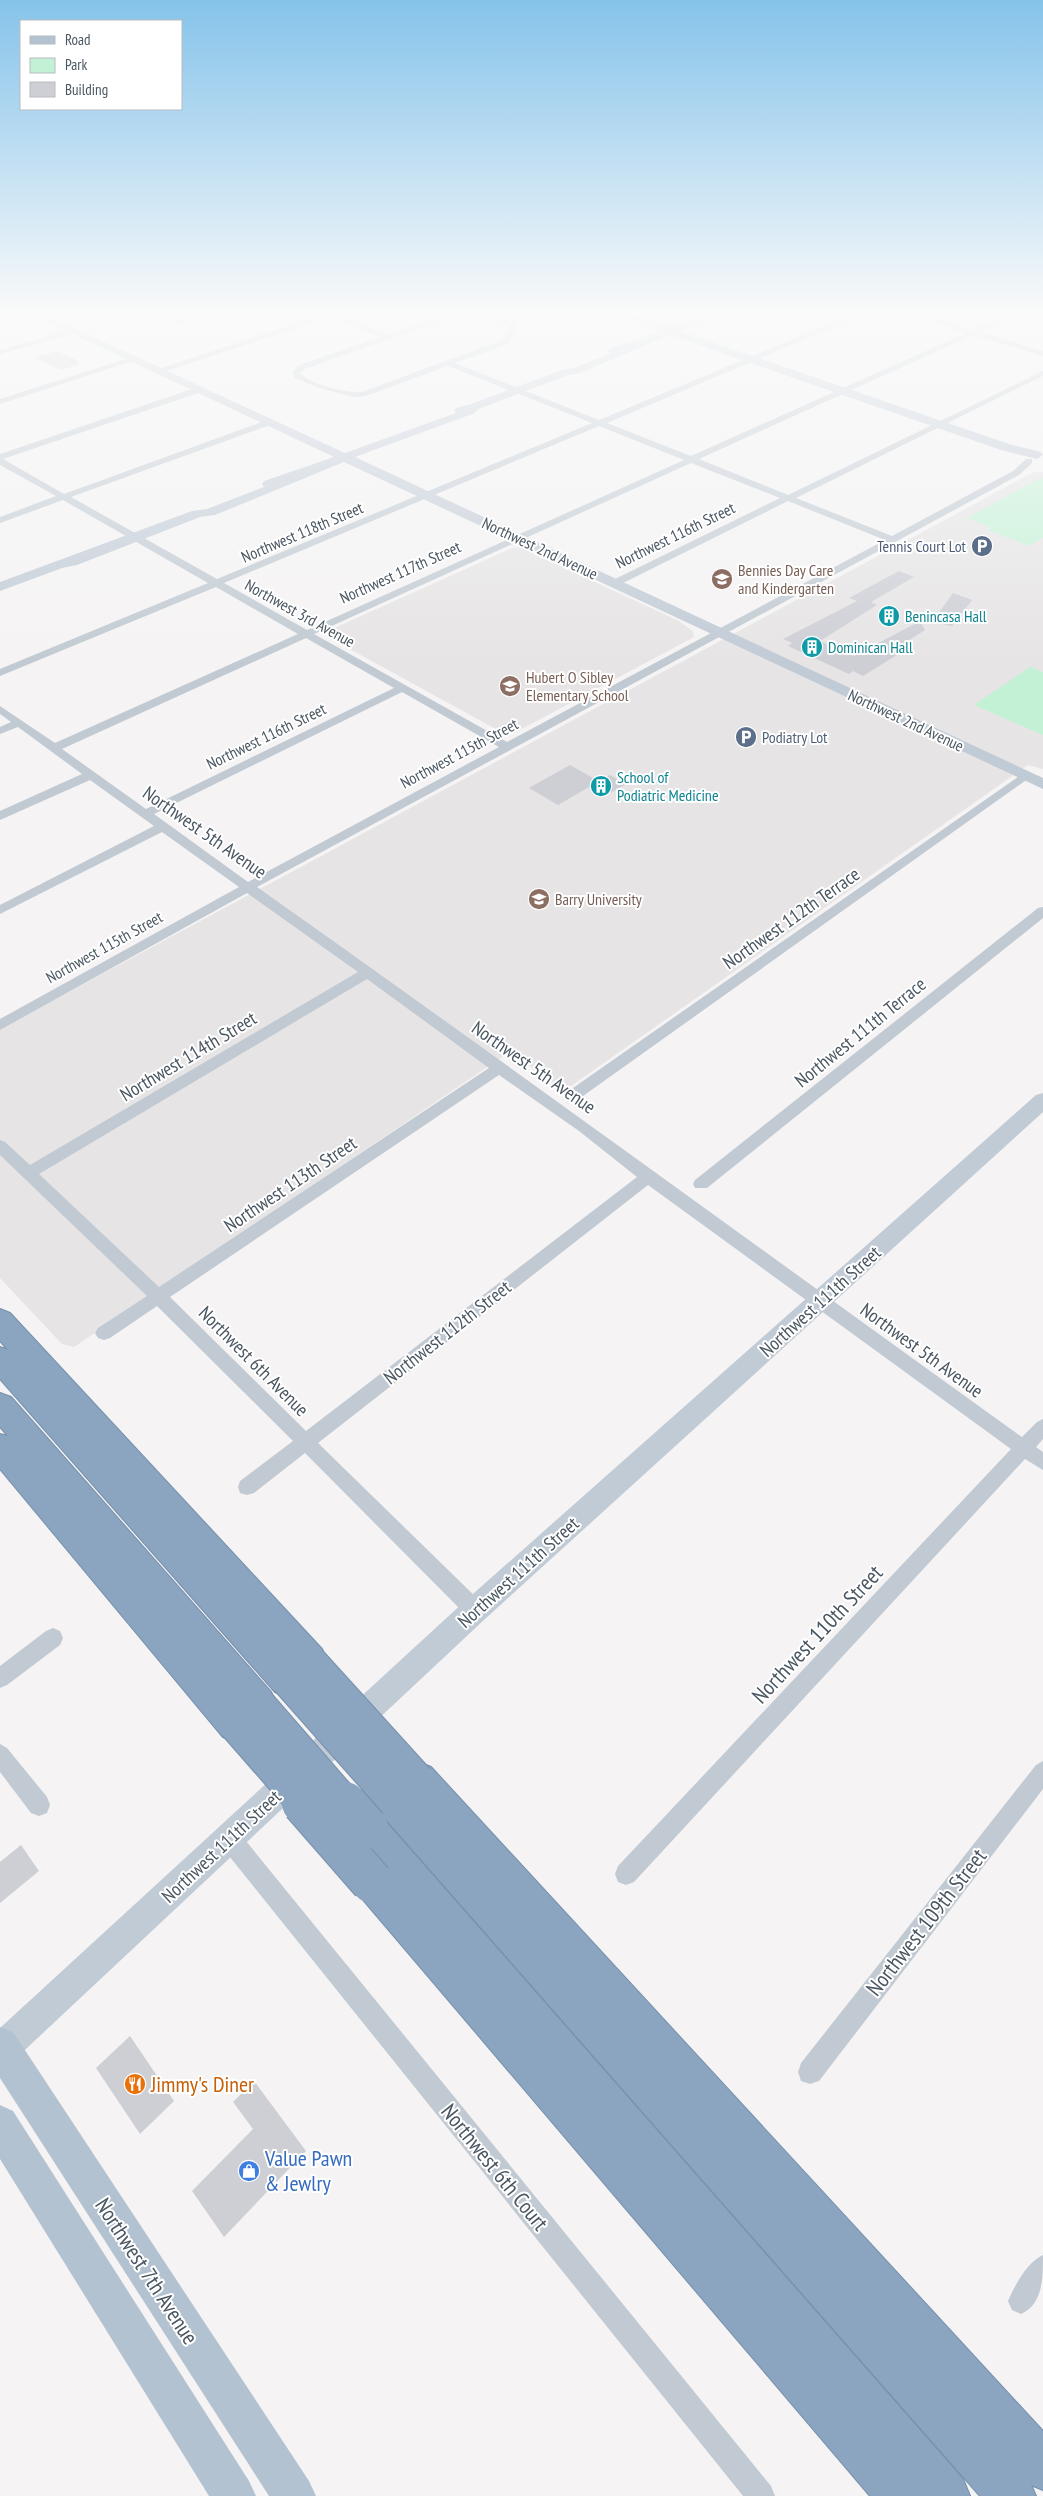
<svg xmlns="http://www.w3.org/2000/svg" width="1043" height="2496" font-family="'PT Sans Narrow',sans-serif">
  <rect width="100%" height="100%" fill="#f5f3f3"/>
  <g fill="#e6e4e5">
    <polygon points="1034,472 1043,472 1043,769 1028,765 571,1086 558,1087 514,1054 505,1055 74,1347 62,1344 0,1278 0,1029"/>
    <polygon points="519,547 677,620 693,631 694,637 516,732 509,734 503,733 328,637 327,633 330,630 512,548"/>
  </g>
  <g fill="#c3f1d5">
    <polygon points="1040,478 1043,479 1043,538 1029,546 988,530 992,528 967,518"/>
    <polygon points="1030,667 1043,672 1043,735 974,705"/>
  </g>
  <g fill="#cdcfd5">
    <polygon points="57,351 79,361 76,362 80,364 61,370 35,358"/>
    <polygon points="899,571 914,577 871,602 877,605 820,641 854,656 920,621 925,630 898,647 902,649 894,654 897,655 863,676 853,671 849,674 788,646 792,643 783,639 857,601 849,598"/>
    <polygon points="953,593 972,600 952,626 932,622"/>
    <polygon points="570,765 598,781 610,775 626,784 605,796 589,787 558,805 529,788"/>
    <polygon points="21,1845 39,1871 0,1903 0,1862"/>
    <polygon points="130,2036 174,2101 140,2134 96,2068"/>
    <polygon points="254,2081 306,2151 224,2237 192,2191 253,2129 233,2102"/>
  </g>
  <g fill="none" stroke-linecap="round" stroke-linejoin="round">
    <g stroke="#7690ad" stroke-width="2">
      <g id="highway">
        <polygon points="0,1309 10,1313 322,1649 327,1661 322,1673 310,1677 302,1674 304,1680 299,1692 287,1697 275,1692 0,1379 0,1347 8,1350 0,1341"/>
        <polygon points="0,1393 11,1397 271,1692 276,1704 271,1716 259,1721 249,1717 253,1725 247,1737 235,1742 223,1737 0,1469 0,1434 8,1436 0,1427"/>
        <polygon points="418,1762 431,1767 1043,2431 1043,2490 1031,2485 1036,2496 980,2496 382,1815 377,1802 382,1789 395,1784 403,1787 400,1780 405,1767"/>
        <polygon points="367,1810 380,1815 963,2479 970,2496 870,2496 359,1895 353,1882 359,1869 374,1864 354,1841 349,1828 354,1815"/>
      </g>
    </g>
    <g fill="#c1cad2" fill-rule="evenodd">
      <polygon points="63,314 75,314 49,323 45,321"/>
      <path d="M154,314C163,314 174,320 181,319C192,318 201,314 212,314L178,324Z"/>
      <path d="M324,314H337L389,335L447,314H459L305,369L300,373C312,385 344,393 362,392L502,340L509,332L508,327L482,314H492L515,324L516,334L508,344L455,363L599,420L853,314H864L607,423L691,456L966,333L911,314H923L972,330L1006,314H1016L980,332L1043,351V356L973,335L699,459L788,495L1043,371V376L796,498L892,536L1013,471L1026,459H1032V463L1019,475L257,887C513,1068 767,1254 1022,1437L1037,1422L1043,1419V1439L1036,1447L1043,1452V1470L1025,1459L634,1882L626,1885L618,1882L615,1874L618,1866L1011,1449L648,1185L318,1443L482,1603L485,1610L482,1617L475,1619L468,1617L305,1453L254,1493L247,1495L240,1493L238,1487L240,1481L293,1441L157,1306L110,1338L104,1340L98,1338L95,1333L98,1328L147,1296L0,1155V1140L5,1142L30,1165L358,972L247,893L0,1030V1019L239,887L162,832L0,914V905L154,826L90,780L0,820V811L82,774L18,727L0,734V727L11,722L0,714V706L55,743L298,634L216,587L0,676V669L208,583L63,500L0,523V517L56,496L0,465V454L195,388H201V392L3,459L64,494L264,421H270V425L71,497L217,579L592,423L448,366L366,396L354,397L319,388L295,378L292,372L299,365L381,337L331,317L160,373L153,371ZM599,426L684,460L307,630L224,583ZM691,463L780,498L611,581V585H619L788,501L885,540L507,742L314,634ZM306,638L394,688L146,809L62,749ZM402,692L499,747L248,882L154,814ZM367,979L489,1068L159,1287L39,1174ZM499,1075L579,1131L637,1177L306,1431L170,1297Z"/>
      <polygon points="69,330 73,332 72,334 0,354 0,350"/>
      <polygon points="129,358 136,360 0,404 0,399"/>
      <polygon points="1025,772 1029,774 1029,778 583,1096 573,1096 571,1092 573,1088"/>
      <polygon points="1043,907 1043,918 707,1188 695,1188 693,1184 695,1180 1038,908"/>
      <polygon points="53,1628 60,1631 63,1638 60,1645 7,1685 0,1688 0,1666 46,1631"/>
      <polygon points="0,1744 7,1748 47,1797 50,1805 47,1813 39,1816 31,1813 0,1772"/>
      <polygon points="1043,1761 1043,1789 819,2081 810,2084 801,2081 798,2072 801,2063 1036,1765"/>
      <polygon points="229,1827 237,1830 771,2486 775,2496 743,2496 221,1846 218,1838 221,1830"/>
      <path d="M1043,2255C1043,2278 1043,2304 1021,2314L1012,2310L1008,2301C1015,2285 1027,2262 1043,2255Z"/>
    </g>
    <g fill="#c1cbd6" fill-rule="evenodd">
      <polygon points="30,314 44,314 345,453 456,413 454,410 456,408 471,404 562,370 574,368 610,354 607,351 608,349 660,331 616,314 632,314 670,327 703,314 719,314 680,331 1009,444 1041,452 1043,455 1037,459 1001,450 670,335 580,373 568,375 478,409 475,413 355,457 1043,778 1043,789 344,462 215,515 200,517 77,565 62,568 0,591 0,582 192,511 207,509 264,487 262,484 264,481 334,457"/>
      <polygon points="1043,1093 1043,1112 485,1619 12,2062 0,2067 0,2028 465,1601 1036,1095"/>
    </g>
    <g fill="#b3c2d1" fill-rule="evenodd">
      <polygon points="0,2027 13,2032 309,2481 316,2496 269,2496 0,2078"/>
      <polygon points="0,2105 13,2111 249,2481 256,2496 209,2496 0,2159"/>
    </g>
    <use href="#highway" fill="#8ba5c1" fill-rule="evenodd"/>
    <g stroke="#7690ad" stroke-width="34" stroke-linecap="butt">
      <g id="highway-bridge-far1">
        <polyline points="310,1661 418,1780"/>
        <polyline points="287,1680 395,1802"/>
        <polyline points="259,1704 346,1804"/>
        <polyline points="235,1725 304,1804"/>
      </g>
    </g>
    <g stroke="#7690ad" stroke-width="44" stroke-linecap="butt">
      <g id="highway-bridge">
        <polyline points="303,1803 372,1882"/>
        <polyline points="345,1803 367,1828"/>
      </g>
    </g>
    <use href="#highway-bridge-far1" stroke="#8ba5c1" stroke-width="32"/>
    <use href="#highway-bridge" stroke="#8ba5c1" stroke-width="42"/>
  </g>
  <linearGradient id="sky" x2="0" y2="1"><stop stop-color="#85c3ea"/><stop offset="0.47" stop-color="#fafafa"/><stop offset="1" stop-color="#fafafa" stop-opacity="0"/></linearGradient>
  <rect width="1043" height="664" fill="url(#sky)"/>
  <defs>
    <g id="parking-disc" transform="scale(1.125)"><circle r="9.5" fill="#5c6f8a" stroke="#fff"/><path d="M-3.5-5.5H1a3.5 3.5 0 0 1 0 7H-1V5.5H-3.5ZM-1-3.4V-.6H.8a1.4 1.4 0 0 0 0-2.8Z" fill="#fff"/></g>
    <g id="school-disc" transform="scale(1.125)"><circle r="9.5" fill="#8d6e63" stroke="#fff"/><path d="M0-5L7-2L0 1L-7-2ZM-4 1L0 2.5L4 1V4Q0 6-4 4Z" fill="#fff"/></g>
    <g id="building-disc" transform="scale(1.125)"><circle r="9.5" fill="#0f9aa8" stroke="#fff"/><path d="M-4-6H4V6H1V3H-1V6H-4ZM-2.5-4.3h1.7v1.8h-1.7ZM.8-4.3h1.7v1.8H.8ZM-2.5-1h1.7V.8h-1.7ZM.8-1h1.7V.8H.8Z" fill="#fff"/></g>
    <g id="university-disc" transform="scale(1.125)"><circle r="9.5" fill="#8d6e63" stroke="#fff"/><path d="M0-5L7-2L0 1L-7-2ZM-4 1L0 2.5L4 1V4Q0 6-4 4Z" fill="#fff"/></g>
    <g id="restaurant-disc" transform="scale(1.125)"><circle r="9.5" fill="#e8710a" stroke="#fff"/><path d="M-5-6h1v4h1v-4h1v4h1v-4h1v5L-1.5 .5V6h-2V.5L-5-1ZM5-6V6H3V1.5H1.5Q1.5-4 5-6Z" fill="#fff"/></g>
    <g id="shop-disc" transform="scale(1.125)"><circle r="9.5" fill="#3f7fe0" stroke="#fff"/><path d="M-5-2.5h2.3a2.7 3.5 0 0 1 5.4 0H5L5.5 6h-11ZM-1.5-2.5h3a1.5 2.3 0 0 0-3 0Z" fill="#fff"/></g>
  </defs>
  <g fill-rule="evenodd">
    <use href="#parking-disc" x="982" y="546"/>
    <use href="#school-disc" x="722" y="579"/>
    <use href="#building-disc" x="889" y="616"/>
    <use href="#building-disc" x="812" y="647"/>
    <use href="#school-disc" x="510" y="686"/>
    <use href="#parking-disc" x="746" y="737"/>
    <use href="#building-disc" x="601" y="786"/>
    <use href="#university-disc" x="539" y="899"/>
    <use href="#restaurant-disc" x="135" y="2084"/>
    <use href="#shop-disc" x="249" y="2171"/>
  </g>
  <g text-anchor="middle" stroke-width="4" stroke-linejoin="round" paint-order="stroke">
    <g font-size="16" fill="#4a5661" stroke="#fff">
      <text transform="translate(302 532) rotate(-23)" y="6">Northwest 118th Street</text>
      <text transform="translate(675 535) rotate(-26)" y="6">Northwest 116th Street</text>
      <text transform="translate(540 548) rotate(25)" y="6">Northwest 2nd Avenue</text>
      <text transform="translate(400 572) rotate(-24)" y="6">Northwest 117th Street</text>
      <text transform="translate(300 613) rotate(29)" y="6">Northwest 3rd Avenue</text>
      <text transform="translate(906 720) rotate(25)" y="6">Northwest 2nd Avenue</text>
      <text transform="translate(266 736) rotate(-26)" y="6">Northwest 116th Street</text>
      <text transform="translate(459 753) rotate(-28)" y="6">Northwest 115th Street</text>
      <text transform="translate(104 947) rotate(-29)" y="6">Northwest 115th Street</text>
    </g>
    <g font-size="16" fill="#4e5e75" stroke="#fff" text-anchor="end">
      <text x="966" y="552">Tennis Court Lot</text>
      <text x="762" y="743" text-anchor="start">Podiatry Lot</text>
    </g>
    <g font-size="16" fill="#785e54" stroke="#fff" text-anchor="start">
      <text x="738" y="576">Bennies Day Care<tspan x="738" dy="18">and Kindergarten</tspan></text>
      <text x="526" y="683">Hubert O Sibley<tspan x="526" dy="18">Elementary School</tspan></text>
      <text x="555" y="905">Barry University</text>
    </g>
    <g font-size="16" fill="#0d838f" stroke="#fff" text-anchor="start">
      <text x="905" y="622">Benincasa Hall</text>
      <text x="828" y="653">Dominican Hall</text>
      <text x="617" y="783">School of<tspan x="617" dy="18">Podiatric Medicine</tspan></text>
    </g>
    <g font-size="19" fill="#4a5661" stroke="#fff">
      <text transform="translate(205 832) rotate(35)" y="7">Northwest 5th Avenue</text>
      <text transform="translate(791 918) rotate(-35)" y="7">Northwest 112th Terrace</text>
      <text transform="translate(860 1032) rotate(-39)" y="7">Northwest 111th Terrace</text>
      <text transform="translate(188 1056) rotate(-31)" y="7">Northwest 114th Street</text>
      <text transform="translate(534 1067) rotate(35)" y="7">Northwest 5th Avenue</text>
      <text transform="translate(290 1184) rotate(-34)" y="7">Northwest 113th Street</text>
      <text transform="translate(820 1301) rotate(-42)" y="7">Northwest 111th Street</text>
      <text transform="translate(447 1332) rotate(-38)" y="7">Northwest 112th Street</text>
      <text transform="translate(922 1350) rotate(36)" y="7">Northwest 5th Avenue</text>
      <text transform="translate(254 1361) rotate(45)" y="7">Northwest 6th Avenue</text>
      <text transform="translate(518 1572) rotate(-42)" y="7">Northwest 111th Street</text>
      <text transform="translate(221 1846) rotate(-43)" y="7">Northwest 111th Street</text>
    </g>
    <g font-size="22" fill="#4a5661" stroke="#fff">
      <text transform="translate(817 1634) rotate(-47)" y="8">Northwest 110th Street</text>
      <text transform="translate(926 1922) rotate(-52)" y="8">Northwest 109th Street</text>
      <text transform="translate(495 2167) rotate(51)" y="8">Northwest 6th Court</text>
      <text transform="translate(147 2271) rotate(57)" y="8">Northwest 7th Avenue</text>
    </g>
    <g font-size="22" fill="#c56008" stroke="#fff" text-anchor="start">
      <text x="151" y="2092">Jimmy's Diner</text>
    </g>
    <g font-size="22" fill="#366cbe" stroke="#fff" text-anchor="start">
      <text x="265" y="2166">Value Pawn<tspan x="265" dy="25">&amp; Jewlry</tspan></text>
    </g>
  </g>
  <rect x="20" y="20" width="162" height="90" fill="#ffffff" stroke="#b7bbc0"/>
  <rect x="30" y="36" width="25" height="8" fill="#b3c2d1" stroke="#b7bbc0"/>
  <text x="65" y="45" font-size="15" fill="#4a5661">Road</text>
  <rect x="30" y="58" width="25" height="15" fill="#c3f1d5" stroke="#b7bbc0"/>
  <text x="65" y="70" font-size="15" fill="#4a5661">Park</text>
  <rect x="30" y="82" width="25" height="15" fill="#cdcfd5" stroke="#b7bbc0"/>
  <text x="65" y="95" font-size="15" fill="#4a5661">Building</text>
</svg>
